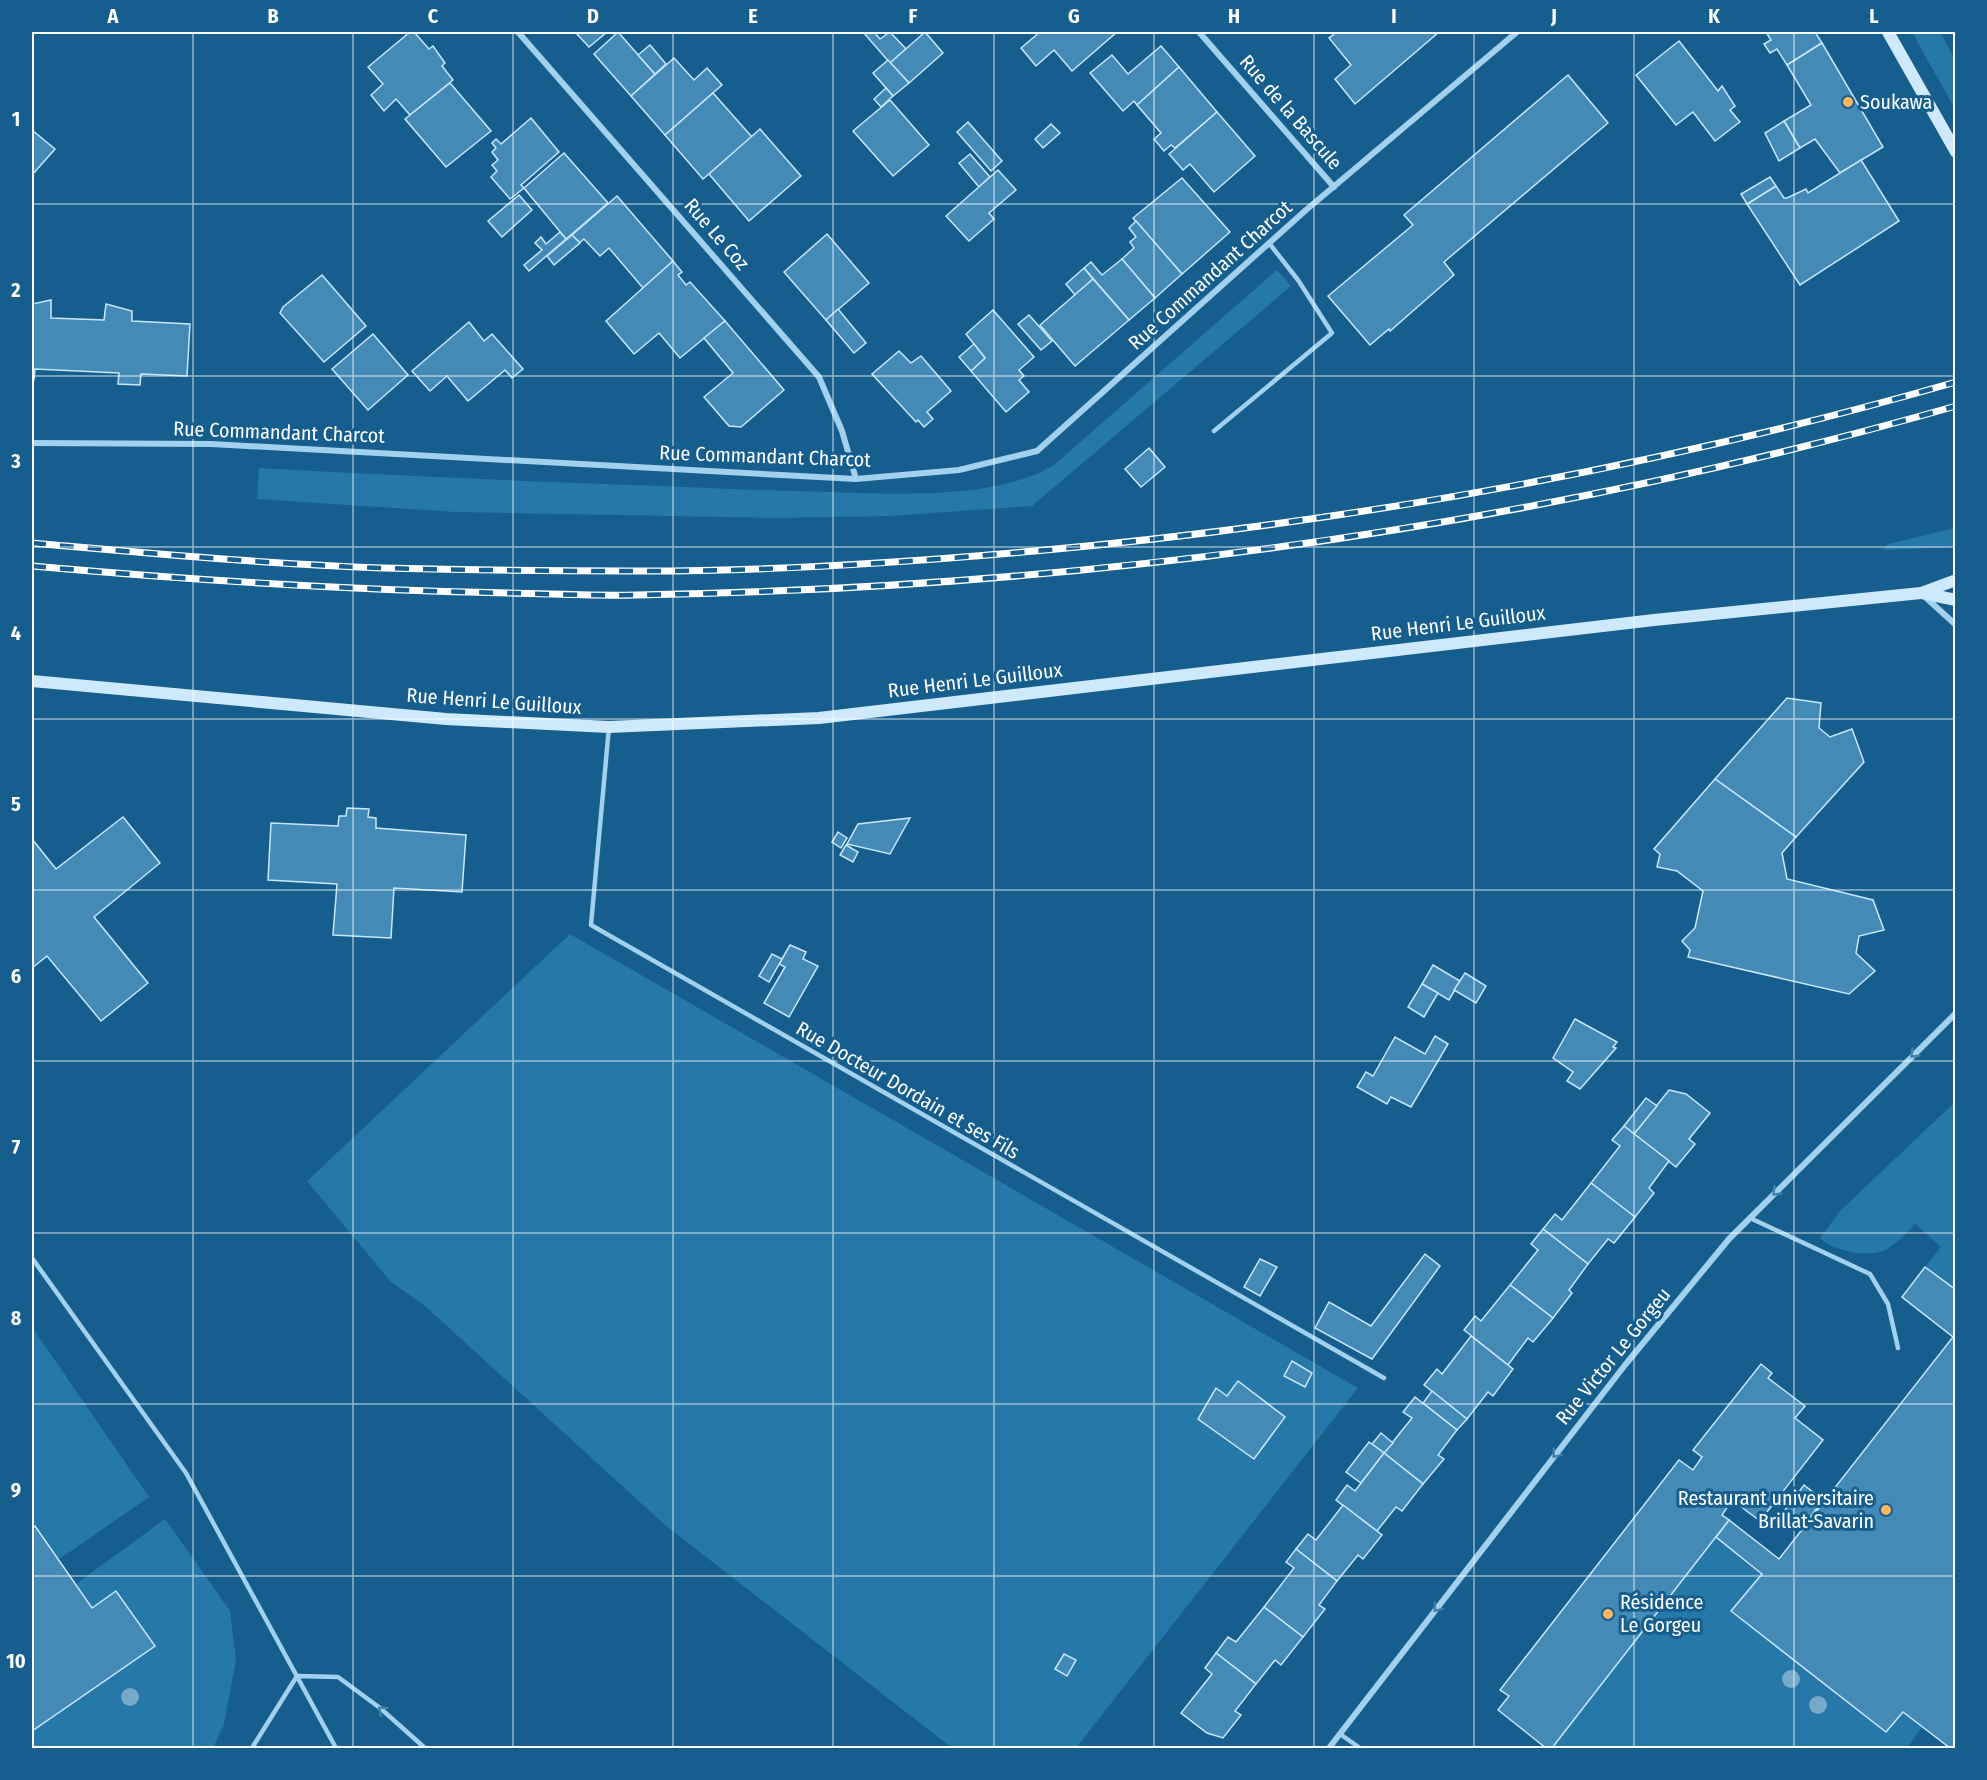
<svg xmlns="http://www.w3.org/2000/svg" width="1987" height="1780" font-family="'Fira Sans Condensed',sans-serif">
  <rect width="100%" height="100%" fill="#165e8d"/>
  <g fill="#2678a9">
    <polygon points="1912,32 1940,32 1955,59 1955,109"/>
    <path d="M1277,270L1291,286L1032,506L890,516L778,518L456,512L257,499L259,468C402,476 544,482 686,487C733,489 780,491 827,492C894,494 996,500 1054,465Z"/>
    <polygon points="1955,528 1955,547 1883,550 1888,544"/>
    <polygon points="570,934 1358,1388 1076,1748 952,1748 665,1525 425,1306 391,1282 307,1181"/>
    <path d="M1955,1102V1290L1925,1267L1941,1247L1915,1224C1907,1233 1898,1242 1887,1249C1870,1259 1833,1251 1820,1238L1840,1211Z"/>
    <polygon points="32,1327 149,1497 58,1560 35,1527 32,1529"/>
    <polygon points="165,1519 230,1611 236,1659 224,1724 213,1748 32,1748 32,1731 154,1646 116,1591 92,1608 76,1584"/>
    <polygon points="1716,1537 1762,1574 1732,1611 1886,1732 1903,1712 1922,1727 1908,1747 1910,1748 1552,1748"/>
  </g>
  <g fill="#448ab7" stroke="#c7e7fb" stroke-width="1.5">
    <polygon points="410,32 414,32 429,49 433,46 445,63 442,66 453,80 410,115 396,99 384,111 371,95 383,84 368,67"/>
    <polygon points="575,32 607,32 589,47"/>
    <polygon points="618,32 655,74 631,96 594,54"/>
    <polygon points="863,32 874,32 880,39 890,32 906,49 890,63"/>
    <polygon points="925,32 943,53 909,83 890,63"/>
    <polygon points="1040,32 1117,32 1072,71 1054,50 1036,66 1021,48"/>
    <polygon points="1337,32 1439,32 1355,104 1335,79 1351,65 1329,38"/>
    <polygon points="1766,32 1815,32 1822,43 1787,65 1777,49 1770,53 1764,44 1771,40"/>
    <polygon points="1679,41 1718,91 1722,86 1735,106 1730,110 1740,122 1715,141 1693,112 1676,125 1636,75"/>
    <polygon points="1822,43 1883,147 1840,173 1815,139 1800,148 1784,121 1811,105 1787,65"/>
    <polygon points="650,45 666,64 655,74 638,55"/>
    <polygon points="1161,46 1179,67 1137,105 1134,101 1123,111 1090,73 1112,55 1128,74"/>
    <polygon points="674,58 694,80 707,68 722,85 665,135 631,96"/>
    <polygon points="888,60 909,83 893,96 873,73"/>
    <polygon points="1179,67 1217,112 1175,148 1171,145 1164,151 1154,139 1161,133 1137,105"/>
    <polygon points="1568,75 1608,123 1444,262 1454,275 1390,331 1389,329 1370,345 1328,296 1413,225 1404,215"/>
    <polygon points="450,83 491,131 446,167 405,119"/>
    <polygon points="886,88 893,96 881,107 874,99"/>
    <polygon points="713,93 752,137 703,179 665,135"/>
    <polygon points="890,100 929,145 893,176 853,131"/>
    <polygon points="1217,112 1255,156 1214,192 1190,164 1183,170 1169,154"/>
    <polygon points="531,118 559,152 521,185 524,188 510,199 491,177 497,171 492,165 498,160 492,152 496,148 492,143 496,139 501,144"/>
    <polygon points="1784,121 1800,148 1779,161 1765,133"/>
    <polygon points="968,122 1002,161 991,171 957,132"/>
    <polygon points="1051,124 1060,133 1043,148 1035,139"/>
    <polygon points="760,129 801,176 749,221 709,174"/>
    <polygon points="32,130 55,149 33,174 32,173"/>
    <polygon points="564,153 608,203 566,239 524,188"/>
    <polygon points="970,154 990,177 979,187 959,163"/>
    <polygon points="1861,160 1899,221 1800,285 1747,204 1776,186 1784,198 1787,198 1806,189 1808,193"/>
    <polygon points="998,170 1016,190 989,213 994,219 969,241 946,216"/>
    <polygon points="1770,177 1776,186 1747,204 1741,194"/>
    <polygon points="1182,178 1230,232 1182,274 1133,218"/>
    <polygon points="519,195 532,210 502,237 488,221"/>
    <polygon points="617,196 673,261 643,288 609,248 600,256 584,239 579,243 572,235"/>
    <polygon points="1136,221 1182,274 1155,298 1122,259 1134,248 1130,242 1136,237 1129,228"/>
    <polygon points="560,232 566,239 529,271 524,265 542,250 535,243 541,237 546,244"/>
    <polygon points="827,234 869,283 826,320 784,272"/>
    <polygon points="572,235 580,243 554,265 547,256"/>
    <polygon points="1122,259 1155,298 1129,320 1084,268 1091,262 1102,275"/>
    <polygon points="673,261 682,272 678,275 686,285 690,282 725,321 680,358 659,333 634,354 606,321"/>
    <polygon points="1084,268 1093,279 1075,295 1066,284"/>
    <polygon points="322,275 366,326 324,362 280,313 283,307"/>
    <polygon points="1093,279 1129,320 1075,366 1040,325"/>
    <polygon points="51,300 51,318 104,320 106,304 132,311 132,321 190,324 187,376 141,374 140,385 118,384 119,373 35,369 34,380 32,380 32,304"/>
    <polygon points="838,309 866,343 854,353 826,320"/>
    <polygon points="993,310 1034,357 1019,370 1024,376 1019,380 1029,392 1006,412 971,371 985,358 966,334"/>
    <polygon points="1029,315 1052,341 1041,350 1018,324"/>
    <polygon points="725,321 784,390 741,427 729,426 704,397 733,373 704,338"/>
    <polygon points="469,322 484,341 492,334 523,369 512,378 505,370 468,401 447,376 430,391 412,371"/>
    <polygon points="373,334 408,375 368,410 332,369"/>
    <polygon points="974,344 985,358 971,371 959,357"/>
    <polygon points="899,351 911,363 921,356 951,391 927,412 933,419 924,427 918,420 916,422 872,374"/>
    <polygon points="1149,448 1165,467 1141,487 1125,469"/>
    <polygon points="1787,698 1821,703 1819,728 1830,737 1852,729 1864,762 1796,837 1715,779"/>
    <polygon points="1715,779 1796,837 1782,853 1787,879 1873,900 1884,930 1859,936 1856,953 1875,971 1849,994 1688,957 1690,950 1682,941 1695,928 1703,891 1677,871 1657,867 1660,854 1654,849"/>
    <polygon points="347,808 369,809 368,817 376,818 376,828 466,835 462,892 394,888 391,938 333,935 337,884 268,880 271,823 338,826 339,816 346,816"/>
    <polygon points="123,817 160,863 94,917 148,983 101,1021 47,956 32,968 32,839 56,869"/>
    <polygon points="910,818 890,854 847,844 858,824"/>
    <polygon points="838,832 847,838 841,848 832,842"/>
    <polygon points="846,845 858,852 853,862 840,855"/>
    <polygon points="790,945 806,952 803,959 818,966 789,1017 764,1003 785,967 779,964"/>
    <polygon points="772,954 782,959 769,982 759,976"/>
    <polygon points="1433,965 1460,981 1449,1000 1422,984"/>
    <polygon points="1465,973 1486,986 1476,1003 1454,990"/>
    <polygon points="1422,984 1438,993 1424,1017 1408,1007"/>
    <polygon points="1575,1019 1617,1042 1613,1047 1616,1048 1580,1089 1567,1081 1573,1072 1553,1058"/>
    <polygon points="1435,1036 1448,1044 1411,1107 1391,1097 1387,1104 1357,1087 1366,1072 1373,1076 1395,1037 1425,1054"/>
    <polygon points="1669,1090 1686,1094 1710,1113 1689,1139 1695,1144 1676,1167 1634,1134"/>
    <polygon points="1646,1098 1657,1106 1634,1134 1624,1126"/>
    <polygon points="1624,1126 1669,1161 1649,1188 1654,1193 1635,1217 1591,1183 1620,1146 1612,1140"/>
    <polygon points="1591,1183 1635,1217 1614,1243 1608,1239 1588,1264 1543,1229 1555,1214 1562,1220"/>
    <polygon points="1543,1229 1588,1264 1569,1290 1572,1293 1553,1318 1510,1285 1538,1250 1531,1244"/>
    <polygon points="1425,1254 1440,1266 1372,1359 1315,1328 1329,1302 1371,1326"/>
    <polygon points="1260,1259 1277,1267 1260,1296 1244,1287"/>
    <polygon points="1925,1267 1956,1290 1956,1748 1950,1748 1903,1712 1886,1732 1731,1611 1762,1574 1716,1537 1729,1520 1779,1559 1953,1337 1902,1297"/>
    <polygon points="1510,1285 1553,1318 1533,1342 1528,1338 1508,1365 1464,1330 1475,1316 1481,1321"/>
    <polygon points="1471,1336 1513,1369 1493,1396 1488,1392 1467,1419 1424,1385 1437,1369 1442,1374"/>
    <polygon points="1292,1361 1312,1373 1305,1387 1284,1376"/>
    <polygon points="1761,1364 1772,1373 1768,1378 1805,1406 1795,1418 1823,1440 1760,1521 1732,1500 1722,1515 1729,1520 1552,1748 1546,1748 1498,1710 1509,1696 1500,1690 1679,1460 1693,1470 1702,1457 1693,1450"/>
    <polygon points="1238,1381 1285,1417 1254,1459 1198,1419 1216,1388 1227,1396"/>
    <polygon points="1432,1391 1467,1419 1457,1430 1423,1403"/>
    <polygon points="1415,1397 1457,1430 1438,1455 1444,1459 1423,1484 1384,1453 1412,1418 1403,1412"/>
    <polygon points="1381,1433 1393,1443 1384,1453 1372,1444"/>
    <polygon points="1369,1442 1384,1453 1361,1483 1346,1472"/>
    <polygon points="1384,1453 1423,1484 1402,1511 1396,1507 1377,1531 1336,1500 1347,1485 1355,1491"/>
    <polygon points="1804,1485 1823,1500 1804,1526 1785,1510"/>
    <polygon points="1343,1505 1382,1535 1363,1559 1358,1555 1337,1581 1296,1549 1308,1534 1316,1540"/>
    <polygon points="35,1526 92,1608 116,1591 155,1646 32,1731 32,1529"/>
    <polygon points="1296,1549 1337,1581 1319,1605 1325,1609 1303,1637 1264,1607 1294,1568 1286,1562"/>
    <polygon points="1264,1607 1303,1637 1281,1665 1275,1660 1256,1684 1216,1653 1228,1637 1236,1642"/>
    <polygon points="1216,1653 1256,1684 1235,1711 1241,1715 1223,1738 1207,1733 1181,1713 1212,1674 1205,1668"/>
    <polygon points="1064,1654 1076,1660 1067,1676 1055,1669"/>
  </g>
  <g fill="none" stroke-linecap="round" stroke-linejoin="round">
    <g stroke="#a1d1ef" stroke-width="4.5">
      <polyline points="1214,431 1332,333 1298,280 1269,243"/>
      <polyline points="609,727 591,925 1384,1378"/>
      <polyline points="1750,1218 1870,1274 1888,1304 1898,1348"/>
      <polyline points="32,1258 186,1473 336,1748"/>
      <polyline points="1340,1734 1360,1748"/>
      <polyline points="252,1748 297,1676 338,1677 380,1708 425,1748"/>
    </g>
    <g stroke="#a1d1ef" stroke-width="6">
      <polyline points="518,32 819,377 842,431 856,479"/>
      <polyline points="1199,32 1334,187"/>
      <polyline points="32,443 211,444 856,479 959,470 1037,451 1306,210 1517,32"/>
      <polyline points="1924,596 1956,625"/>
      <polyline points="1329,1748 1625,1365 1729,1239 1956,1013"/>
    </g>
    <g stroke="#cee9fb" stroke-width="12">
      <polyline points="1888,32 1956,152"/>
      <polyline points="1922,593 1956,600"/>
      <polyline points="32,681 446,719 609,727 819,718 1654,620 1921,593 1956,580"/>
    </g>
    <g stroke="#fff" stroke-width="7">
      <g id="rail">
        <path d="M32,543C148,553 265,564 382,568C463,570 545,571 626,571C762,572 899,563 1035,551C1346,523 1656,468 1956,382"/>
        <path d="M32,566C190,580 349,590 509,593C551,594 593,596 636,595C1081,588 1527,528 1956,406"/>
      </g>
    </g>
    <use href="#rail" stroke="#165e8d" stroke-width="4.5" stroke-dasharray="14" stroke-linecap="butt"/>
  </g>
  <g fill="#77a9ca">
    <circle cx="1791" cy="1679" r="9"/>
    <circle cx="130" cy="1697" r="9"/>
    <circle cx="1818" cy="1705" r="9"/>
  </g>
  <defs><path id="oneway-chevron" d="M-2-3.5L2.5 0L-2 3.5" fill="none" stroke-width="1.6" stroke-linecap="round" stroke-linejoin="round" transform="scale(1.5)"/></defs>
  <g stroke="#4080aa">
    <use href="#oneway-chevron" transform="translate(1914 1054) rotate(136)"/>
    <use href="#oneway-chevron" transform="translate(1776 1192) rotate(135)"/>
    <use href="#oneway-chevron" transform="translate(1556 1454) rotate(128)"/>
    <use href="#oneway-chevron" transform="translate(1437 1608) rotate(128)"/>
    <use href="#oneway-chevron" transform="translate(382 1710) rotate(-140)"/>
  </g>
  <path fill="none" stroke="#fff" stroke-width="1.5" stroke-opacity="0.55" d="M193,32V1748M353,32V1748M513,32V1748M673,32V1748M833,32V1748M994,32V1748M1154,32V1748M1314,32V1748M1474,32V1748M1634,32V1748M1794,32V1748M32,204H1956M32,376H1956M32,547H1956M32,719H1956M32,890H1956M32,1061H1956M32,1233H1956M32,1404H1956M32,1576H1956"/>
  <g fill="#ffb65f" stroke="#165e8d" stroke-width="2">
    <circle cx="1848" cy="102" r="6"/>
    <circle cx="1886" cy="1510" r="6"/>
    <circle cx="1608" cy="1614" r="6"/>
  </g>
  <g text-anchor="middle" stroke-width="6" stroke-linejoin="round" paint-order="stroke">
    <g font-size="20" fill="#fff" stroke="#165e8d" text-anchor="start">
      <text x="1860" y="109">Soukawa</text>
      <text x="1874" y="1505" text-anchor="end">Restaurant universitaire<tspan x="1874" dy="23">Brillat-Savarin</tspan></text>
      <text x="1620" y="1609">Résidence<tspan x="1620" dy="23">Le Gorgeu</tspan></text>
    </g>
    <g font-size="20" fill="#fff" stroke="#165e8d">
      <text transform="translate(1291 112) rotate(49)" y="7">Rue de la Bascule</text>
      <text transform="translate(717 234) rotate(49)" y="7">Rue Le Coz</text>
      <text transform="translate(1210 275) rotate(-42)" y="7">Rue Commandant Charcot</text>
      <text transform="translate(279 432) rotate(2)" y="7">Rue Commandant Charcot</text>
      <text transform="translate(765 456) rotate(2)" y="7">Rue Commandant Charcot</text>
      <text transform="translate(1458 623) rotate(-7)" y="7">Rue Henri Le Guilloux</text>
      <text transform="translate(975 680) rotate(-7)" y="7">Rue Henri Le Guilloux</text>
      <text transform="translate(494 701) rotate(4)" y="7">Rue Henri Le Guilloux</text>
      <text transform="translate(908 1090) rotate(30)" y="7">Rue Docteur Dordain et ses Fils</text>
      <text transform="translate(1613 1356) rotate(-51)" y="7">Rue Victor Le Gorgeu</text>
    </g>
  </g>
  <rect width="1987" height="1780" fill="none" stroke="#165e8d" stroke-width="66"/>
  <rect x="33" y="33" width="1921" height="1714" fill="none" stroke="#fff" stroke-width="2"/>
  <g font-size="20" text-anchor="middle" font-weight="bold" fill="#fff">
    <text x="113" y="23">A</text>
    <text x="273" y="23">B</text>
    <text x="433" y="23">C</text>
    <text x="593" y="23">D</text>
    <text x="753" y="23">E</text>
    <text x="913" y="23">F</text>
    <text x="1074" y="23">G</text>
    <text x="1234" y="23">H</text>
    <text x="1394" y="23">I</text>
    <text x="1554" y="23">J</text>
    <text x="1714" y="23">K</text>
    <text x="1874" y="23">L</text>
    <text x="16" y="126">1</text>
    <text x="16" y="297">2</text>
    <text x="16" y="468">3</text>
    <text x="16" y="640">4</text>
    <text x="16" y="811">5</text>
    <text x="16" y="983">6</text>
    <text x="16" y="1154">7</text>
    <text x="16" y="1325">8</text>
    <text x="16" y="1497">9</text>
    <text x="16" y="1668">10</text>
  </g>
</svg>
